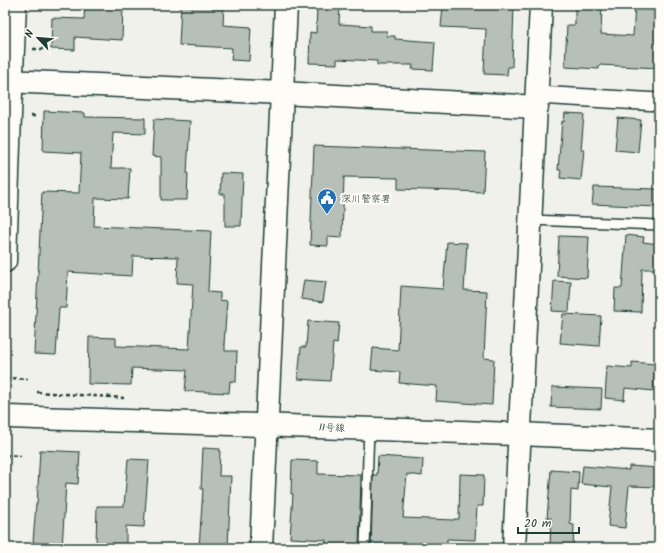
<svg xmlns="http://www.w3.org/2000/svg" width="664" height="553" font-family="Kalam,'Klee One',sans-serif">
  <rect width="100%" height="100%" fill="#f0f1eb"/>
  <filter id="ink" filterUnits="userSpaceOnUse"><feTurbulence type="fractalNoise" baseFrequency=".025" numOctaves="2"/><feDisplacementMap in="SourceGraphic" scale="8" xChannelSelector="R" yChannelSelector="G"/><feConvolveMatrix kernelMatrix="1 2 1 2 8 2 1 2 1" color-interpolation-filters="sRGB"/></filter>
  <g filter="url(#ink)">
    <g fill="#b6bfb8" stroke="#1f3d34">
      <polygon points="85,5 123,7 122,40 75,37 75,50 51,49 52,18 84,19"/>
      <polygon points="181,5 224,5 223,25 251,27 249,61 231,60 232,48 179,45"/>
      <polygon points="317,5 340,5 339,24 371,26 371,31 387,31 387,36 395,36 395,39 435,42 433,70 412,69 413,65 377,65 377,61 337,59 337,64 309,63 310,32 316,33"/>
      <polygon points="443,5 514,5 512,67 508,67 507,75 484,74 486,29 441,27"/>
      <polygon points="575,5 602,5 601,34 633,36 635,5 659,5 659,68 599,65 599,69 565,67 567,25 575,25"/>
      <polygon points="44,111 85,113 85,117 145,118 145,134 113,133 111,168 130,168 128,199 95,198 94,226 211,231 208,292 220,293 220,300 227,301 224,344 225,344 225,351 237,351 236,382 230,381 229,393 185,391 187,370 132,368 131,385 88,384 89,337 116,338 116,346 189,349 193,284 177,283 178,257 133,256 132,276 68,272 66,308 59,308 56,355 34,354 42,192 79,193 81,153 43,151"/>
      <polygon points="565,113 584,114 581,150 584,150 581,180 560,178 561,170 558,170 562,121 564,122"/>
      <polygon points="618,118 641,120 638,152 615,150"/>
      <polygon points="154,119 190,121 187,174 188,174 187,200 161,200 161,157 152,156"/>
      <polygon points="314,146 485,152 483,192 398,189 398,178 344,177 342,238 328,237 328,246 310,245"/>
      <polygon points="221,173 243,174 241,226 225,226 225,194 220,194"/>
      <polygon points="594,187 657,189 657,207 592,204"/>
      <polygon points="626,235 644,237 643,242 659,244 659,269 642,269 641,312 614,311 615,288 622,288"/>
      <polygon points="559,236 589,237 587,278 557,276"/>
      <polygon points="447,242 467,243 464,290 487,291 484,358 494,359 492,405 436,401 437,386 399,383 400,372 371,370 373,348 398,350 401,286 443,289"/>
      <polygon points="304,280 326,282 323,302 301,299"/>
      <polygon points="554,281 571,282 569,312 552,311"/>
      <polygon points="563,314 601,316 599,346 560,343"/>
      <polygon points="308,321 339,323 337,344 333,343 330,381 298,379 301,347 306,347"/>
      <polygon points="632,362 655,364 653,391 625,388 624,400 605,398 607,366 632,368"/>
      <polygon points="552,387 602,389 601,409 551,407"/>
      <polygon points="203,448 220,449 219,476 231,476 228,548 199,548 203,489 201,489"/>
      <polygon points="40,450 80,452 78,484 66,483 62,548 34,548 35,542 33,542 36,504 37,504"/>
      <polygon points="378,456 423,459 422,476 407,474 403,518 454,520 454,519 459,519 460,474 484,475 483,506 477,506 475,540 447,539 447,548 371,548 373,475 377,475"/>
      <polygon points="128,459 149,460 144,527 126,526 126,545 96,544 97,506 124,506"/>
      <polygon points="292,460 318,461 318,474 361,475 359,548 325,548 326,540 290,538 293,494 291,494"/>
      <polygon points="583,466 629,470 629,466 659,468 659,487 629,486 625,528 608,526 612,487 581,484"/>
      <polygon points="551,470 579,472 578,491 571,490 570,524 574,525 573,548 550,548 551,518 547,518"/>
    </g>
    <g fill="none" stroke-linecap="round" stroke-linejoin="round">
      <g stroke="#1f3d34" stroke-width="12">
        <g id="service">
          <polyline points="531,220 659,225"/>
          <polyline points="365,548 369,428"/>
        </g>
      </g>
      <g stroke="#1f3d34" stroke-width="20">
        <polyline id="minor" points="537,95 659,102"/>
      </g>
      <g stroke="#1f3d34" stroke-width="25">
        <g id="tertiary">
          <polyline points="5,81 282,93 537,107"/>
          <path d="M5,417C223,424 441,430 659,440"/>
          <polyline points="261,548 286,5"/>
          <polyline points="514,548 541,5"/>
        </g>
      </g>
      <g stroke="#1f3d34" stroke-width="25">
        <polyline id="primary" points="5,261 10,115 15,5"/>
      </g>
      <g stroke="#1f3d34" stroke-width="2.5" stroke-dasharray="4 3" stroke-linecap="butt">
        <polyline points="33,49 43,49"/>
        <polyline points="31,116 37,116"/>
        <polyline points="5,378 28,379"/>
        <polyline points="37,392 124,398"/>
        <polyline points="5,455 21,456"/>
      </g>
      <use href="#service" stroke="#fdfcf7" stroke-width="9"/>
      <use href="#minor" stroke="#fdfcf7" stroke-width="17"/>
      <use href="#tertiary" stroke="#fdfcf7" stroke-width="22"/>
      <use href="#primary" stroke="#fdfcf7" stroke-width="22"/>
    </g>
  </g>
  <defs>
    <g id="civic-pin" transform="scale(1)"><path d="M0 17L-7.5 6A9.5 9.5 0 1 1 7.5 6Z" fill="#1f6fb2" stroke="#fdfcf7"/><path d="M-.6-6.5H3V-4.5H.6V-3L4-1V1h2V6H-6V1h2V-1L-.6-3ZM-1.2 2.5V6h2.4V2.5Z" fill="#fff"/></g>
  </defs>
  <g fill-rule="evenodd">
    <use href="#civic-pin" x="327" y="198"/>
  </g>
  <g text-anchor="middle" stroke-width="4" stroke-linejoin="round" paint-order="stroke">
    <g font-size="10" fill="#1f3d34" stroke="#fdfcf7" text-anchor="start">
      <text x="341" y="202">深川警察署</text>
    </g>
    <g font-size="10" fill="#1f3d34" stroke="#fdfcf7">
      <text transform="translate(332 427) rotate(2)" y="4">11号線</text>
    </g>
  </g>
  <rect width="664" height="553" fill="none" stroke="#fdfcf7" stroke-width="20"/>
  <rect x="10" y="10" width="644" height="533" fill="none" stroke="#1f3d34" stroke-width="1.5" filter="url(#ink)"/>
  <g transform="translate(38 38) rotate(296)" stroke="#fdfcf7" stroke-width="3" paint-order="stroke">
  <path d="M0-3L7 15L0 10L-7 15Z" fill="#1f3d34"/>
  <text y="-6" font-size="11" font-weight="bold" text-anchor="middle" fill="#1f3d34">N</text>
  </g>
  <path d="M518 527v6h61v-6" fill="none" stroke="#1f3d34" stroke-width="2"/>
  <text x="524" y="527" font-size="12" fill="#1f3d34" stroke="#fdfcf7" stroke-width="3" paint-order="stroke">20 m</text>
</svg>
